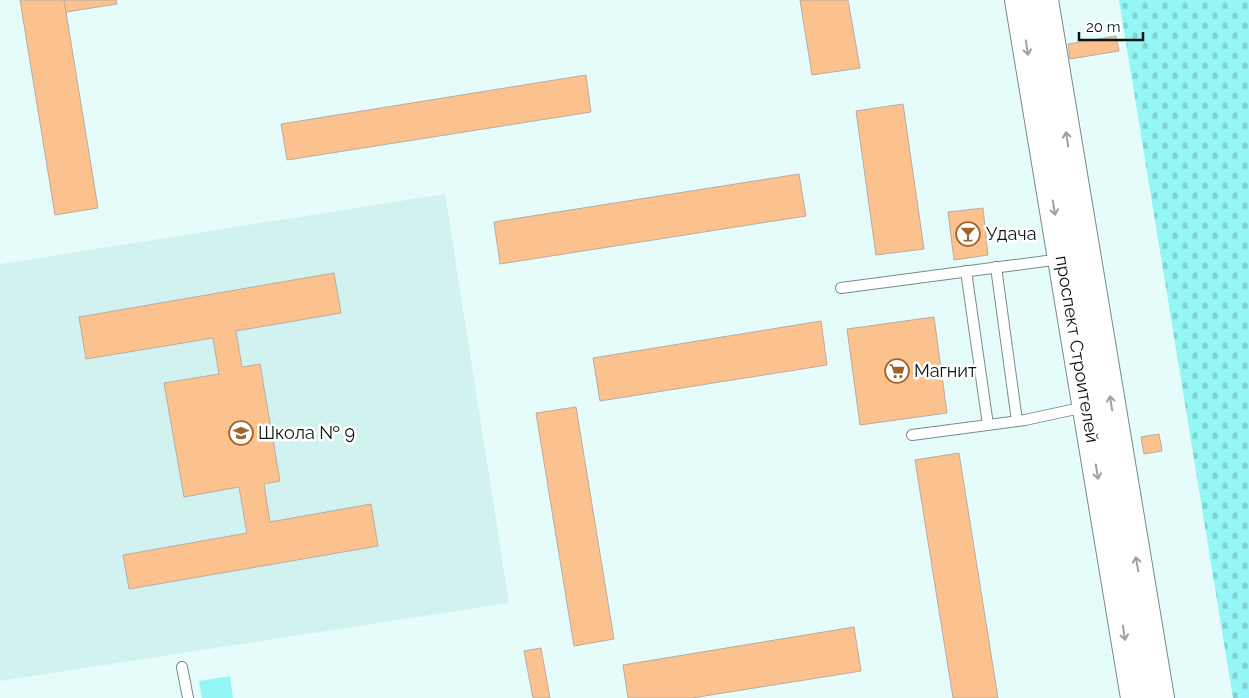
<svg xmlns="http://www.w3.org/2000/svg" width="1249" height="698" font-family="Raleway,sans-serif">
  <defs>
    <pattern id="cemetery-stones" width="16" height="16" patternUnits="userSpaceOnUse" patternTransform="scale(1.25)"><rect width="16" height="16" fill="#94f7f5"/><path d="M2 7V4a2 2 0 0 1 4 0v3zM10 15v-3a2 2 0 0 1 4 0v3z" fill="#7ed3d1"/></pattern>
  </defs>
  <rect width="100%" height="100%" fill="#e5fcfb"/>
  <polygon fill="#d2f2f0" points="445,194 509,603 0,681 0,264"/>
  <polygon fill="url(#cemetery-stones)" points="1119,0 1249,0 1249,698 1233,698"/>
  <polygon fill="#94f7f5" points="230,676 233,698 202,698 199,681"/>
  <g fill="#fbc290" stroke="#baaca0">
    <polygon points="20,0 64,0 98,208 55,215"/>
    <polygon points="64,0 116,0 117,4 66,12"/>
    <polygon points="800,0 848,0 860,68 812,75"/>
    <polygon points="1116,36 1119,51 1070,59 1068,44"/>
    <polygon points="586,75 591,112 287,160 281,124"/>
    <polygon points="903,104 924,249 876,255 856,111"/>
    <polygon points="799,174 806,216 500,264 494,222"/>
    <polygon points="983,208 988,255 954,260 948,212"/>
    <polygon points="334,273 341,313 236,331 242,367 260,364 280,481 264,484 270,522 371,504 378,546 129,589 123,555 247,533 239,487 184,497 164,383 219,374 213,338 86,359 79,317"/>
    <polygon points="934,317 947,413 860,425 847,329"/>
    <polygon points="821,321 827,365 600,401 593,358"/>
    <polygon points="576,407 614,639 574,646 536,413"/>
    <polygon points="1159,434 1162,451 1144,454 1141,437"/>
    <polygon points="959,453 998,698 953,698 915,460"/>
    <polygon points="854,627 861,671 692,698 628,698 623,665"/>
    <polygon points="541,648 550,698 533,698 524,651"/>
  </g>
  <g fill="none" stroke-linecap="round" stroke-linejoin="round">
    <g stroke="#778b8a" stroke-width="12">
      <g id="service">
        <polyline points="996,267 1017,421"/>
        <polyline points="966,271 988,425"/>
        <polyline points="841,288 1061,259"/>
        <polyline points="912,435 1025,420 1085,407"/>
        <polyline points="182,667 188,698"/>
      </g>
    </g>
    <g stroke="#778b8a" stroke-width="30">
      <g id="primary">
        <path id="s1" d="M1019,0L1135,698"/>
        <polyline points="1044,0 1160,698"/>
      </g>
    </g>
    <use href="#service" stroke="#fff" stroke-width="10"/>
    <use href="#primary" stroke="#fff" stroke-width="28"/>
  </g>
  <defs><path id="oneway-shaft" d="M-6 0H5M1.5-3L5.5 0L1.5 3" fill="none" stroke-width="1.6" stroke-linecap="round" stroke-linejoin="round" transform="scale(1.25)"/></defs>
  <g stroke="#9ea1a1">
    <use href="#oneway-shaft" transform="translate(1027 48) rotate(81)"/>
    <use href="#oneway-shaft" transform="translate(1067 139) rotate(-99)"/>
    <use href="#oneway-shaft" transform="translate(1054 208) rotate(81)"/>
    <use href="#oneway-shaft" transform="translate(1111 403) rotate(-99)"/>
    <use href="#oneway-shaft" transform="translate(1097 472) rotate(81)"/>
    <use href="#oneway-shaft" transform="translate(1137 564) rotate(-100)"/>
    <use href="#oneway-shaft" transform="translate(1124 633) rotate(81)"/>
  </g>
  <defs>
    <g id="bar-ring" transform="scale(1.25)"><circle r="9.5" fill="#fff" stroke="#a06427" stroke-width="1.5"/><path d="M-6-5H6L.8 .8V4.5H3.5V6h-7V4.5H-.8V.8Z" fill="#a06427"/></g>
    <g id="supermarket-ring" transform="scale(1.25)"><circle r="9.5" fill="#fff" stroke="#a06427" stroke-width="1.5"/><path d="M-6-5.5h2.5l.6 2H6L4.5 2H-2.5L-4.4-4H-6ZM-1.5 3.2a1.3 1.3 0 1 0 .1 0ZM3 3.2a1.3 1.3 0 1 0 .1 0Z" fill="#a06427"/></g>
    <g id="school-ring" transform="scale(1.25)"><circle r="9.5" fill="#fff" stroke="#a06427" stroke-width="1.5"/><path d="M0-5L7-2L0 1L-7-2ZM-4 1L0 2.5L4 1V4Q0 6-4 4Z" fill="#a06427"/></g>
  </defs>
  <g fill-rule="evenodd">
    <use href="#bar-ring" x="968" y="234"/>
    <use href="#supermarket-ring" x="897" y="371"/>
    <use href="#school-ring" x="241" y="433"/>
  </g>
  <g text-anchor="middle" stroke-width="5" stroke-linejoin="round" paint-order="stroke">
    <g font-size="18" fill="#0d1514" stroke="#fff" text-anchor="start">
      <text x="986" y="240">Удача</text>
      <text x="914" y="377">Магнит</text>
      <text x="258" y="439">Школа № 9</text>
    </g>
    <g font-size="18" fill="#0d1514" stroke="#fff">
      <text dy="6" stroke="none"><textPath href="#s1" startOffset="354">проспект Строителей</textPath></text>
    </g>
  </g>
  <path d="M1079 32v8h64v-8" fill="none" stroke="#0d1514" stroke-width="2.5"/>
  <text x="1086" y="32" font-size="15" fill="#0d1514" stroke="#ffffff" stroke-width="4" paint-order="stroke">20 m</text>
</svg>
